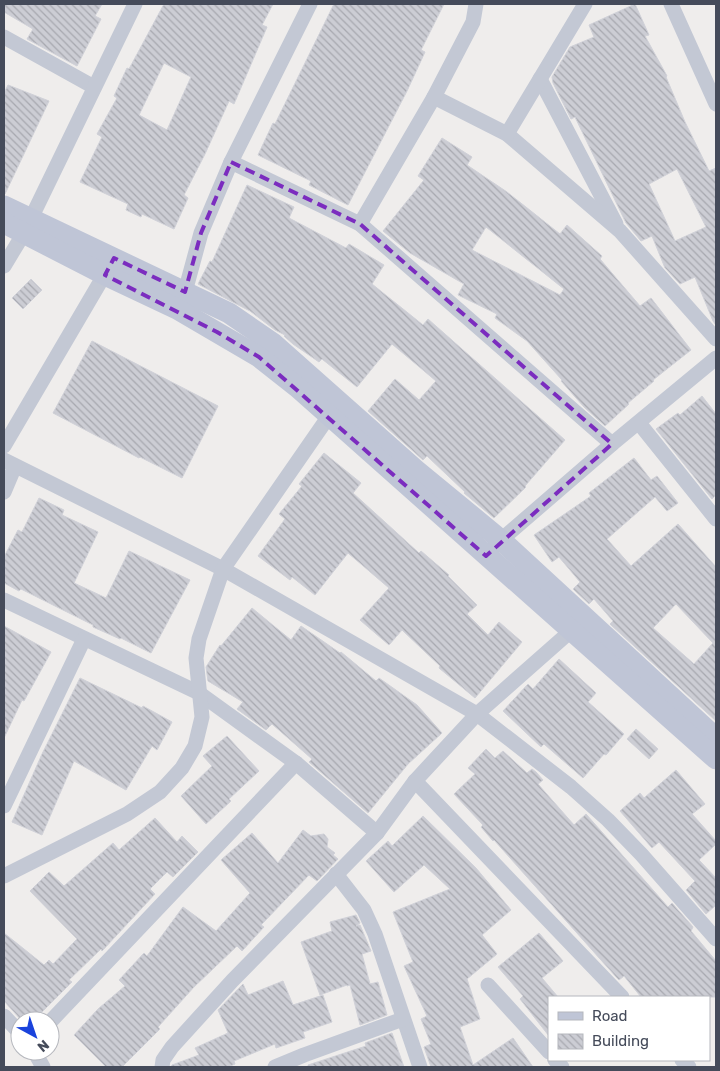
<svg xmlns="http://www.w3.org/2000/svg" width="720" height="1071" font-family="Rubik,sans-serif">
  <defs>
    <pattern id="building-back-hatch" width="6" height="6" patternUnits="userSpaceOnUse" patternTransform="scale(1.25)"><rect width="6" height="6" fill="#cccdd4"/><path d="M-1 5l2 2M0 0l6 6M5-1l2 2" fill="none" stroke="#a7a8af"/></pattern>
  </defs>
  <rect width="100%" height="100%" fill="#efedec"/>
  <g fill="url(#building-back-hatch)" stroke="#d0d1d8" fill-rule="evenodd">
    <polygon points="4,4 102,4 95,16 101,19 77,66 27,39 33,29 4,12"/>
    <path d="M164,4H273L262,25L267,27L234,104L229,101L205,154L184,195L188,198L174,229L142,214L141,217L126,210L128,204L80,182L102,137L97,134L117,98L114,96L127,68L129,69ZM164,63L191,77L167,130L139,115Z"/>
    <polygon points="334,4 444,4 421,50 425,52 407,91 348,205 309,185 311,181 258,155 273,123 275,124"/>
    <path d="M635,4L649,35L645,36L667,76L666,77L685,122L709,171L716,168V325L713,321L695,277L680,284L665,268L652,236L641,241L626,223L575,117L571,119L553,83L552,77L570,47L594,37L589,25ZM677,169L706,227L675,241L649,184Z"/>
    <polygon points="8,85 49,101 5,194 4,194 4,93"/>
    <path d="M442,138L472,157L467,165L507,192L560,234L567,225L602,256L600,259L640,306L651,298L691,350L653,380L654,381L628,403L629,404L605,426L584,407L561,381L562,380L527,341L495,318L497,314L458,295L464,284L410,253L383,231L424,180L418,176ZM486,227L564,289L560,295L472,250Z"/>
    <polygon points="247,185 294,207 289,218 346,248 349,244 384,265 372,284 423,325 428,319 565,440 525,486 526,487 494,518 464,493 465,492 427,456 423,460 368,411 395,379 419,400 436,381 392,344 357,387 322,359 319,362 293,344 284,336 285,335 275,330 250,311 198,284 210,261 212,262"/>
    <polygon points="31,279 42,290 23,309 12,298"/>
    <polygon points="92,341 218,406 182,478 140,457 139,458 53,413"/>
    <polygon points="702,396 716,414 716,495 712,499 656,429 678,413 680,415"/>
    <polygon points="324,453 361,483 353,493 419,553 421,551 449,575 448,576 477,605 467,614 488,635 499,622 522,642 475,698 439,668 440,666 402,630 389,645 360,620 389,588 348,553 315,595 292,577 290,580 258,556 285,519 279,514 302,486 299,484"/>
    <path d="M634,458L651,480L657,476L678,503L667,511L655,497L607,539L631,566L678,524L716,567V721L610,624L613,621L594,599L589,604L573,589L580,582L559,557L552,562L534,535L591,496L589,493ZM676,604L713,643L694,664L653,628Z"/>
    <polygon points="39,498 64,510 62,515 98,532 74,583 106,598 129,551 190,580 151,653 121,638 120,639 93,627 93,625 21,589 19,591 4,583 4,557 18,530 22,532"/>
    <polygon points="252,608 291,640 301,626 340,653 341,652 376,681 379,678 417,705 442,733 408,764 368,813 309,762 312,759 272,724 266,730 237,709 243,702 208,681 206,667 220,645 221,646"/>
    <polygon points="4,626 51,652 24,701 22,700 4,738"/>
    <polygon points="559,659 596,693 588,702 624,734 606,755 604,754 583,778 544,744 541,747 503,711 528,684 533,689"/>
    <polygon points="80,678 142,708 143,706 172,722 157,750 152,746 126,790 74,761 42,835 12,822 42,754"/>
    <polygon points="636,729 658,749 649,759 627,739"/>
    <polygon points="227,736 259,771 229,799 231,801 206,824 181,796 212,766 203,756"/>
    <polygon points="486,749 495,758 503,751 527,773 532,769 536,772 543,780 538,784 574,825 586,814 668,907 672,903 693,927 691,931 716,961 716,997 641,997 624,976 619,980 617,978 494,840 493,841 481,827 483,825 454,794 475,774 468,768"/>
    <polygon points="676,770 705,804 692,814 716,841 716,844 699,860 716,878 716,905 706,914 686,890 695,881 659,842 652,848 620,811 640,793 644,798"/>
    <polygon points="423,816 476,868 511,910 482,935 497,954 467,979 480,1019 460,1027 473,1065 513,1038 533,1067 431,1067 424,1047 431,1044 421,1019 427,1016 404,966 413,962 393,912 450,889 424,865 394,892 366,861 388,841 392,846"/>
    <polygon points="155,818 177,842 182,836 198,852 173,877 167,872 150,889 155,894 102,951 101,949 69,980 72,982 33,1021 22,1021 4,1001 4,933 44,965 49,960 53,964 77,939 30,891 49,872 64,886 113,843 119,850"/>
    <polygon points="303,830 311,836 324,834 328,839 327,847 335,853 333,855 338,859 317,881 309,875 261,925 264,927 242,951 237,946 194,987 158,1027 160,1029 122,1067 106,1067 74,1035 98,1009 125,986 119,980 144,953 147,956 183,907 216,931 250,893 221,860 252,833 278,863"/>
    <polygon points="356,915 360,923 356,926 360,925 371,951 362,954 370,984 378,982 387,1015 360,1025 350,985 347,986 347,985 320,995 301,942 332,931 330,922"/>
    <polygon points="539,933 563,961 542,978 558,997 549,997 549,1036 520,999 523,996 498,967"/>
    <polygon points="283,981 293,1005 323,995 332,1022 303,1032 305,1038 276,1048 275,1044 234,1061 235,1064 228,1067 171,1067 172,1065 199,1055 195,1048 228,1033 218,1010 243,984 248,995"/>
    <polygon points="392,1033 404,1067 308,1067 308,1065 366,1046 365,1043"/>
  </g>
  <g fill="none" stroke-linecap="round" stroke-linejoin="round">
    <g stroke="#c3c8d4" stroke-width="15">
      <polyline points="671,4 716,104"/>
      <polyline points="4,37 94,87"/>
      <polyline points="540,79 616,224"/>
      <polyline points="434,97 507,134 620,231 716,339"/>
      <polyline points="507,134 585,4"/>
      <polyline points="231,162 360,224 612,444"/>
      <polyline points="360,224 434,97 473,22 476,4"/>
      <polyline points="4,266 24,233 135,4"/>
      <polyline points="181,301 185,292 201,233 231,162 310,4"/>
      <polyline points="639,423 716,519"/>
      <polyline points="4,446 109,267"/>
      <polyline points="4,460 223,569 477,714 571,787 608,820 641,854 716,939"/>
      <polyline points="4,492 15,466"/>
      <polyline points="494,547 501,540 612,444 716,358"/>
      <polyline points="4,600 199,693 296,763 377,833"/>
      <polyline points="415,781 622,997"/>
      <polyline points="4,806 84,639"/>
      <polyline points="336,874 364,910 375,934 420,1067"/>
      <polyline points="4,876 127,814 160,792 182,768 195,746 202,717 196,658 199,639 223,569 329,416"/>
      <polyline points="488,985 549,1052"/>
      <polyline points="4,1016 20,1033"/>
      <polyline points="50,1022 296,763"/>
      <polyline points="34,1051 43,1067"/>
      <polyline points="555,1060 562,1067"/>
      <polyline points="682,1060 689,1067"/>
      <polyline points="162,1067 163,1060 172,1047 232,981 377,833 415,781 477,714 572,630"/>
      <polyline points="275,1067 304,1055 403,1019"/>
    </g>
    <g stroke="#bfc5d6" stroke-width="21">
      <polyline points="4,206 229,313 274,344 416,470 501,540 716,738"/>
      <polyline points="4,223 105,275 177,309 259,357 297,387 716,759"/>
    </g>
  </g>
  <path fill="none" stroke="#7b2cbf" stroke-width="4" stroke-dasharray="10 6" stroke-linejoin="round" d="M231,162L360,224L612,444L486,556L259,357L217,332L105,275L114,258L185,292L201,233Z"/>
  <rect width="720" height="1071" fill="none" stroke="#454b5a" stroke-width="10"/>
  <rect x="548" y="996" width="162" height="65" fill="#ffffff" stroke="#b5b7bd"/>
  <rect x="558" y="1012" width="25" height="8" fill="#bfc5d6" stroke="#b5b7bd"/>
  <text x="592" y="1021" font-size="15" fill="#454b5a">Road</text>
  <rect x="558" y="1034" width="25" height="15" fill="url(#building-back-hatch)" stroke="#b5b7bd"/>
  <text x="592" y="1046" font-size="15" fill="#454b5a">Building</text>
  <g transform="translate(35 1036) rotate(140)"><circle r="24" fill="#ffffff" stroke="#b5b7bd"/>
  <path d="M0-4L9 19L0 12L-9 19Z" fill="#1a43dc"/>
  <text y="-8" font-size="14" font-weight="bold" text-anchor="middle" fill="#454b5a">N</text>
  </g>
</svg>
